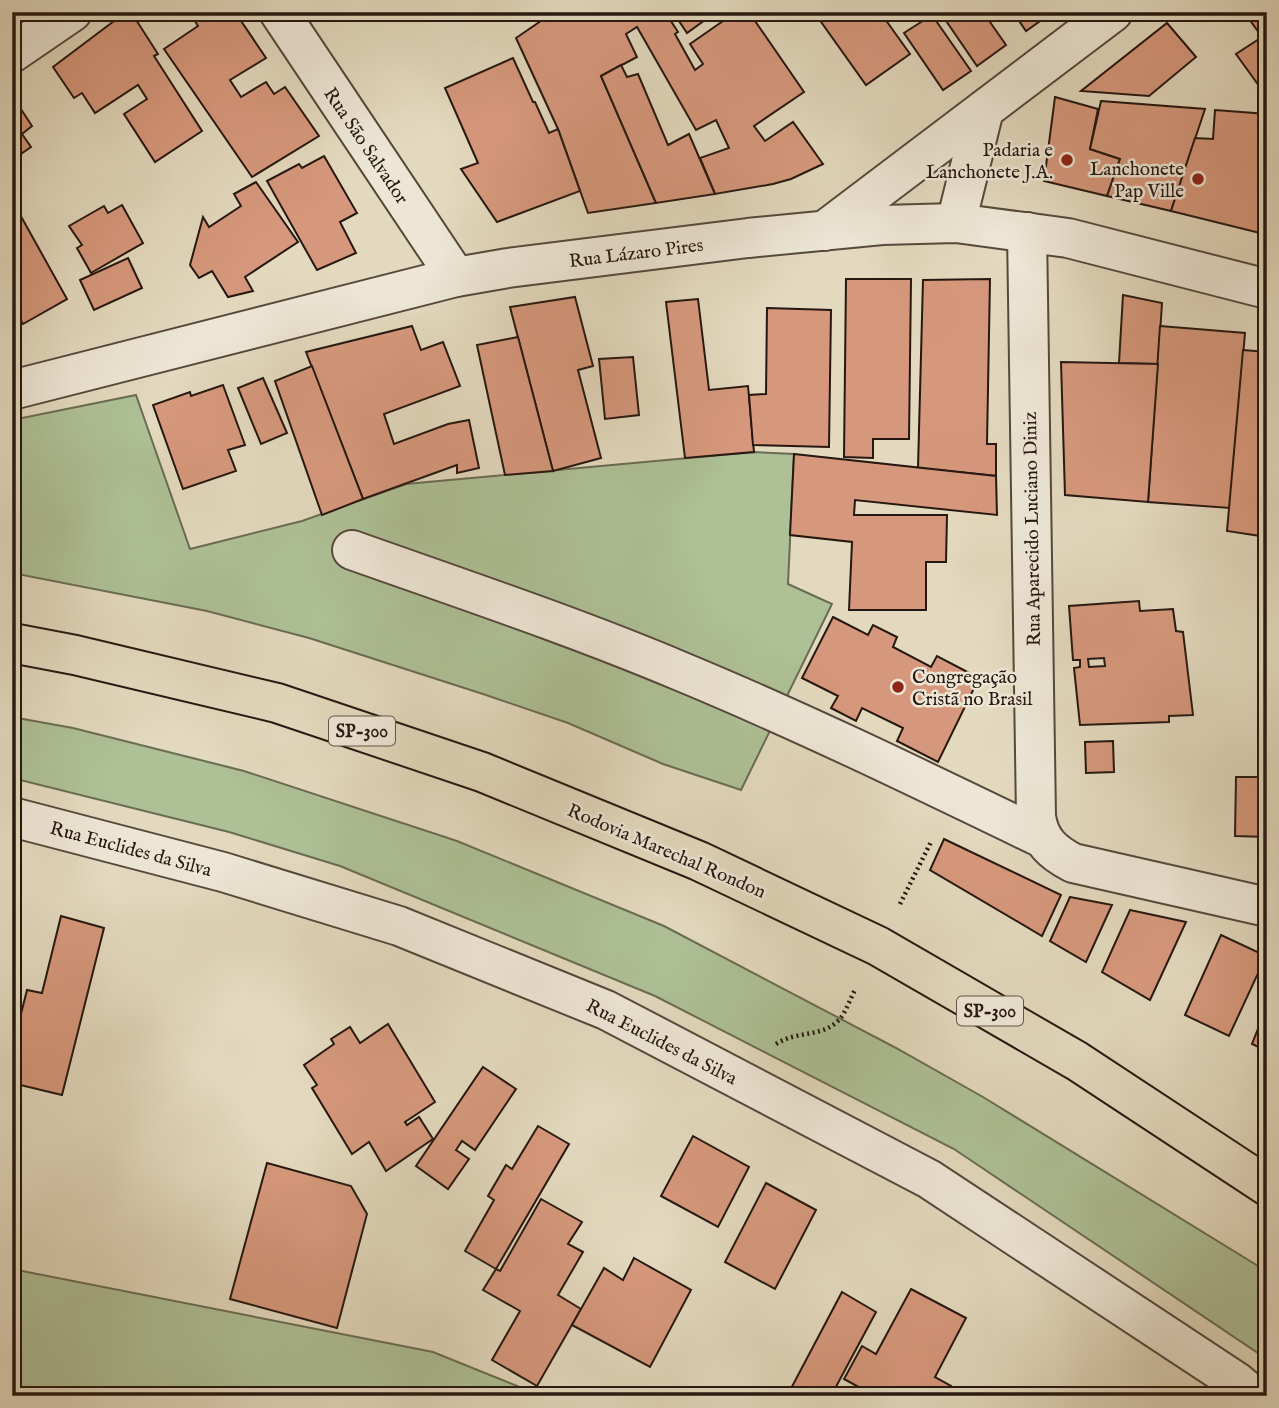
<svg xmlns="http://www.w3.org/2000/svg" width="1279" height="1408" font-family="'IM FELL English',serif">
  <rect width="100%" height="100%" fill="#e3d9be"/>
  <filter id="stains"><feTurbulence type="fractalNoise" baseFrequency=".00286" numOctaves="4"/><feColorMatrix values="0 0 0 0 .2 0 0 0 0 .09 0 0 0 0 .02 0 0 0 .5 -.17"/></filter>
  <radialGradient id="worn" r=".72"><stop offset=".6" stop-color="#630" stop-opacity="0"/><stop offset="1" stop-color="#630" stop-opacity=".3"/></radialGradient>
  <g fill="#aec096" stroke="#6a6c53" stroke-width="2">
    <polygon points="136,395 190,549 302,521 406,484 754,452 794,454 788,584 832,604 741,790 663,764 568,723 483,694 309,638 207,611 12,573 12,420"/>
    <polygon points="12,717 73,728 244,771 457,841 664,926 896,1048 983,1097 1263,1269 1267,1272 1267,1359 954,1149 655,996 340,866 229,832 12,778"/>
    <polygon points="12,1269 433,1352 542,1396 12,1396"/>
  </g>
  <g fill="#d6987c" stroke="#261710" stroke-width="2" fill-rule="evenodd">
    <polygon points="126,12 131,12 158,54 154,56 202,131 155,162 124,114 147,99 138,85 95,113 82,93 74,98 53,67"/>
    <polygon points="189,12 235,12 266,58 230,80 241,97 266,82 274,94 285,87 319,136 252,177 164,49 198,26"/>
    <polygon points="554,12 665,12 678,32 675,34 695,70 703,64 690,44 736,12 743,12 748,21 753,18 804,92 754,126 765,141 793,122 823,164 791,179 773,184 715,194 700,158 729,148 716,120 696,130 637,27 626,34 637,57 601,76 656,203 588,213 558,129 516,38"/>
    <polygon points="673,12 716,12 687,33"/>
    <polygon points="814,12 880,12 910,54 866,85"/>
    <polygon points="940,12 983,12 1006,45 977,66"/>
    <polygon points="1013,12 1053,12 1026,31"/>
    <polygon points="1244,12 1267,12 1267,97 1236,54 1262,37"/>
    <polygon points="932,15 971,71 943,90 904,33"/>
    <polygon points="1167,23 1196,57 1149,96 1081,91"/>
    <polygon points="513,58 533,102 535,102 549,133 558,129 580,191 497,222 461,169 478,163 445,88"/>
    <polygon points="621,65 627,77 638,74 668,145 689,134 715,194 656,203 601,76"/>
    <polygon points="13,97 32,126 22,134 31,147 12,160"/>
    <polygon points="1055,97 1098,109 1090,149 1120,159 1107,196 1044,181"/>
    <polygon points="1101,101 1205,109 1171,211 1107,196 1120,159 1090,149"/>
    <polygon points="1215,110 1267,114 1267,207 1264,234 1171,211 1195,138 1213,139"/>
    <polygon points="324,156 357,213 340,222 356,253 317,270 267,181 299,164 302,168"/>
    <polygon points="256,182 298,242 245,277 253,291 228,297 212,271 199,278 190,265 203,217 209,227 241,206 234,194"/>
    <polygon points="122,205 143,243 91,273 77,248 82,245 69,226 104,206 108,213"/>
    <polygon points="18,211 67,299 23,324 12,306 12,215"/>
    <polygon points="128,258 142,288 94,310 80,280"/>
    <polygon points="846,279 911,279 909,439 873,439 873,458 844,457"/>
    <polygon points="990,279 987,444 996,444 996,476 918,468 923,280"/>
    <polygon points="1123,295 1162,303 1158,364 1119,363"/>
    <polygon points="575,297 593,366 578,370 601,458 553,471 510,307"/>
    <polygon points="698,299 709,390 748,386 754,452 685,458 666,302"/>
    <polygon points="767,308 831,310 829,447 753,445 749,395 766,394"/>
    <polygon points="412,326 421,350 443,342 460,386 384,414 394,444 448,424 469,420 479,468 457,473 457,465 363,499 306,352"/>
    <polygon points="1160,326 1245,333 1230,508 1148,502"/>
    <polygon points="518,337 553,471 505,475 477,345"/>
    <polygon points="1243,350 1267,352 1267,537 1227,531"/>
    <polygon points="633,357 639,415 605,419 599,359"/>
    <polygon points="1061,362 1158,364 1148,502 1065,495"/>
    <polygon points="312,366 363,499 322,515 275,381"/>
    <polygon points="263,378 287,433 261,444 238,388"/>
    <polygon points="223,385 245,445 228,450 236,471 183,489 153,405 190,392 191,396"/>
    <polygon points="794,454 996,476 997,515 855,500 854,515 947,515 946,562 926,562 926,610 849,610 852,542 790,535"/>
    <path d="M1139,601L1140,611L1173,609L1176,631L1183,632L1193,715L1169,716V722L1080,725L1074,668L1080,667V660H1073L1069,606ZM1104,658L1105,666L1089,667L1088,659Z"/>
    <polygon points="833,617 868,635 873,625 897,637 893,647 931,667 937,656 979,678 938,762 897,741 903,728 862,708 856,721 831,708 838,696 802,678"/>
    <polygon points="1267,722 1267,837 1235,836 1236,777 1259,777 1260,723"/>
    <polygon points="1113,741 1114,772 1086,773 1085,742"/>
    <polygon points="944,839 1061,895 1042,936 930,870"/>
    <polygon points="1070,897 1112,905 1086,962 1050,941"/>
    <polygon points="1130,910 1186,922 1150,1000 1102,972"/>
    <polygon points="61,916 104,928 62,1095 12,1083 12,1050 27,990 42,993"/>
    <polygon points="1221,935 1266,956 1229,1036 1185,1015"/>
    <polygon points="1267,1006 1267,1051 1252,1044"/>
    <polygon points="388,1024 435,1102 405,1122 407,1125 419,1117 433,1139 386,1171 369,1142 352,1154 312,1088 317,1085 304,1065 334,1044 331,1039 350,1027 360,1043"/>
    <polygon points="483,1067 516,1089 475,1150 462,1141 456,1150 469,1159 448,1189 416,1166"/>
    <polygon points="538,1126 569,1144 496,1269 465,1251 494,1200 488,1196 506,1165 512,1169"/>
    <polygon points="693,1136 749,1167 718,1227 661,1196"/>
    <polygon points="267,1163 351,1186 367,1214 337,1328 230,1299"/>
    <polygon points="766,1183 816,1210 775,1289 725,1262"/>
    <polygon points="541,1199 582,1222 568,1244 583,1252 558,1295 581,1309 537,1386 492,1360 520,1311 483,1290 496,1269 500,1271"/>
    <polygon points="634,1258 691,1290 650,1367 572,1325 604,1268 623,1280"/>
    <polygon points="911,1289 966,1318 935,1377 951,1386 946,1396 875,1396 844,1379 862,1346 876,1354"/>
    <polygon points="842,1292 876,1312 831,1396 787,1396"/>
  </g>
  <g fill="none" stroke-linecap="round" stroke-linejoin="round">
    <g stroke="#55483c" stroke-width="42">
      <g id="minor">
        <polyline points="279,12 456,277"/>
        <polyline points="12,53 72,12"/>
        <polyline points="956,223 984,110"/>
        <polyline points="824,231 1113,12"/>
        <path d="M1027,232L1036,817C1040,841 1052,852 1073,863L1267,907"/>
        <polyline points="12,390 456,277 508,268 748,238 882,225 956,223 1068,238 1267,289"/>
        <path d="M352,550C462,589 573,626 680,671C803,722 922,780 1042,838"/>
        <polyline points="12,817 223,872 399,926 606,1010 929,1179 1237,1382 1253,1396"/>
      </g>
    </g>
    <g stroke="#261710" stroke-width="42">
      <polyline id="major" points="12,643 75,655 277,703 482,772 699,861 878,946 1077,1061 1267,1186"/>
    </g>
    <g stroke="#261710" stroke-width="4.5" stroke-dasharray="2 3.5" stroke-linecap="butt">
      <polyline points="900,904 932,840"/>
      <path d="M776,1044C798,1030 821,1038 839,1020C846,1012 850,999 855,990"/>
    </g>
    <use href="#minor" stroke="#ede6d5" stroke-width="38"/>
    <use href="#major" stroke="#e3d9be" stroke-width="38"/>
  </g>
  <g fill="#8f2418" stroke="#ede6d5" stroke-width="2.5">
    <circle cx="1067" cy="160" r="7"/>
    <circle cx="1198" cy="179" r="7"/>
    <circle cx="898" cy="687" r="7"/>
  </g>
  <g text-anchor="middle" stroke-width="5" stroke-linejoin="round" paint-order="stroke">
    <g fill="#ede6d5" stroke="#62554b" stroke-width="2">
      <rect x="329" y="716.5" width="66" height="29" rx="5"/>
      <rect x="957" y="996.5" width="66" height="29" rx="5"/>
    </g>
    <g font-size="18" font-weight="bold" fill="#261710">
      <text x="362" y="737">SP-300</text>
      <text x="990" y="1017">SP-300</text>
    </g>
    <g font-size="19" fill="#261710" stroke="#ede6d5">
      <text transform="translate(367 145) rotate(56)" y="7">Rua São Salvador</text>
      <text transform="translate(636 252) rotate(-7)" y="7">Rua Lázaro Pires</text>
      <text transform="translate(1031 529) rotate(-91)" y="7">Rua Aparecido Luciano Diniz</text>
      <text transform="translate(131 848) rotate(15)" y="7">Rua Euclides da Silva</text>
      <text transform="translate(667 850) rotate(23)" y="7">Rodovia Marechal Rondon</text>
      <text transform="translate(662 1041) rotate(27)" y="7">Rua Euclides da Silva</text>
    </g>
    <g font-size="19" fill="#261710" stroke="#ede6d5" text-anchor="end">
      <text x="1053" y="156">Padaria e<tspan x="1053" dy="22">Lanchonete J.A.</tspan></text>
      <text x="1184" y="175">Lanchonete<tspan x="1184" dy="22">Pap Ville</tspan></text>
      <text x="912" y="683" text-anchor="start">Congregação<tspan x="912" dy="22">Cristã no Brasil</tspan></text>
    </g>
  </g>
  <rect width="1279" height="1408" fill="none" stroke="#e3d9be" stroke-width="42"/>
  <rect x="14" y="14" width="1251" height="1380" fill="none" stroke="#261710" stroke-width="3.5"/>
  <rect x="21" y="21" width="1237" height="1366" fill="none" stroke="#261710" stroke-width="2"/>
  <rect width="100%" height="100%" filter="url(#stains)"/>
  <rect width="100%" height="100%" fill="url(#worn)"/>
</svg>
